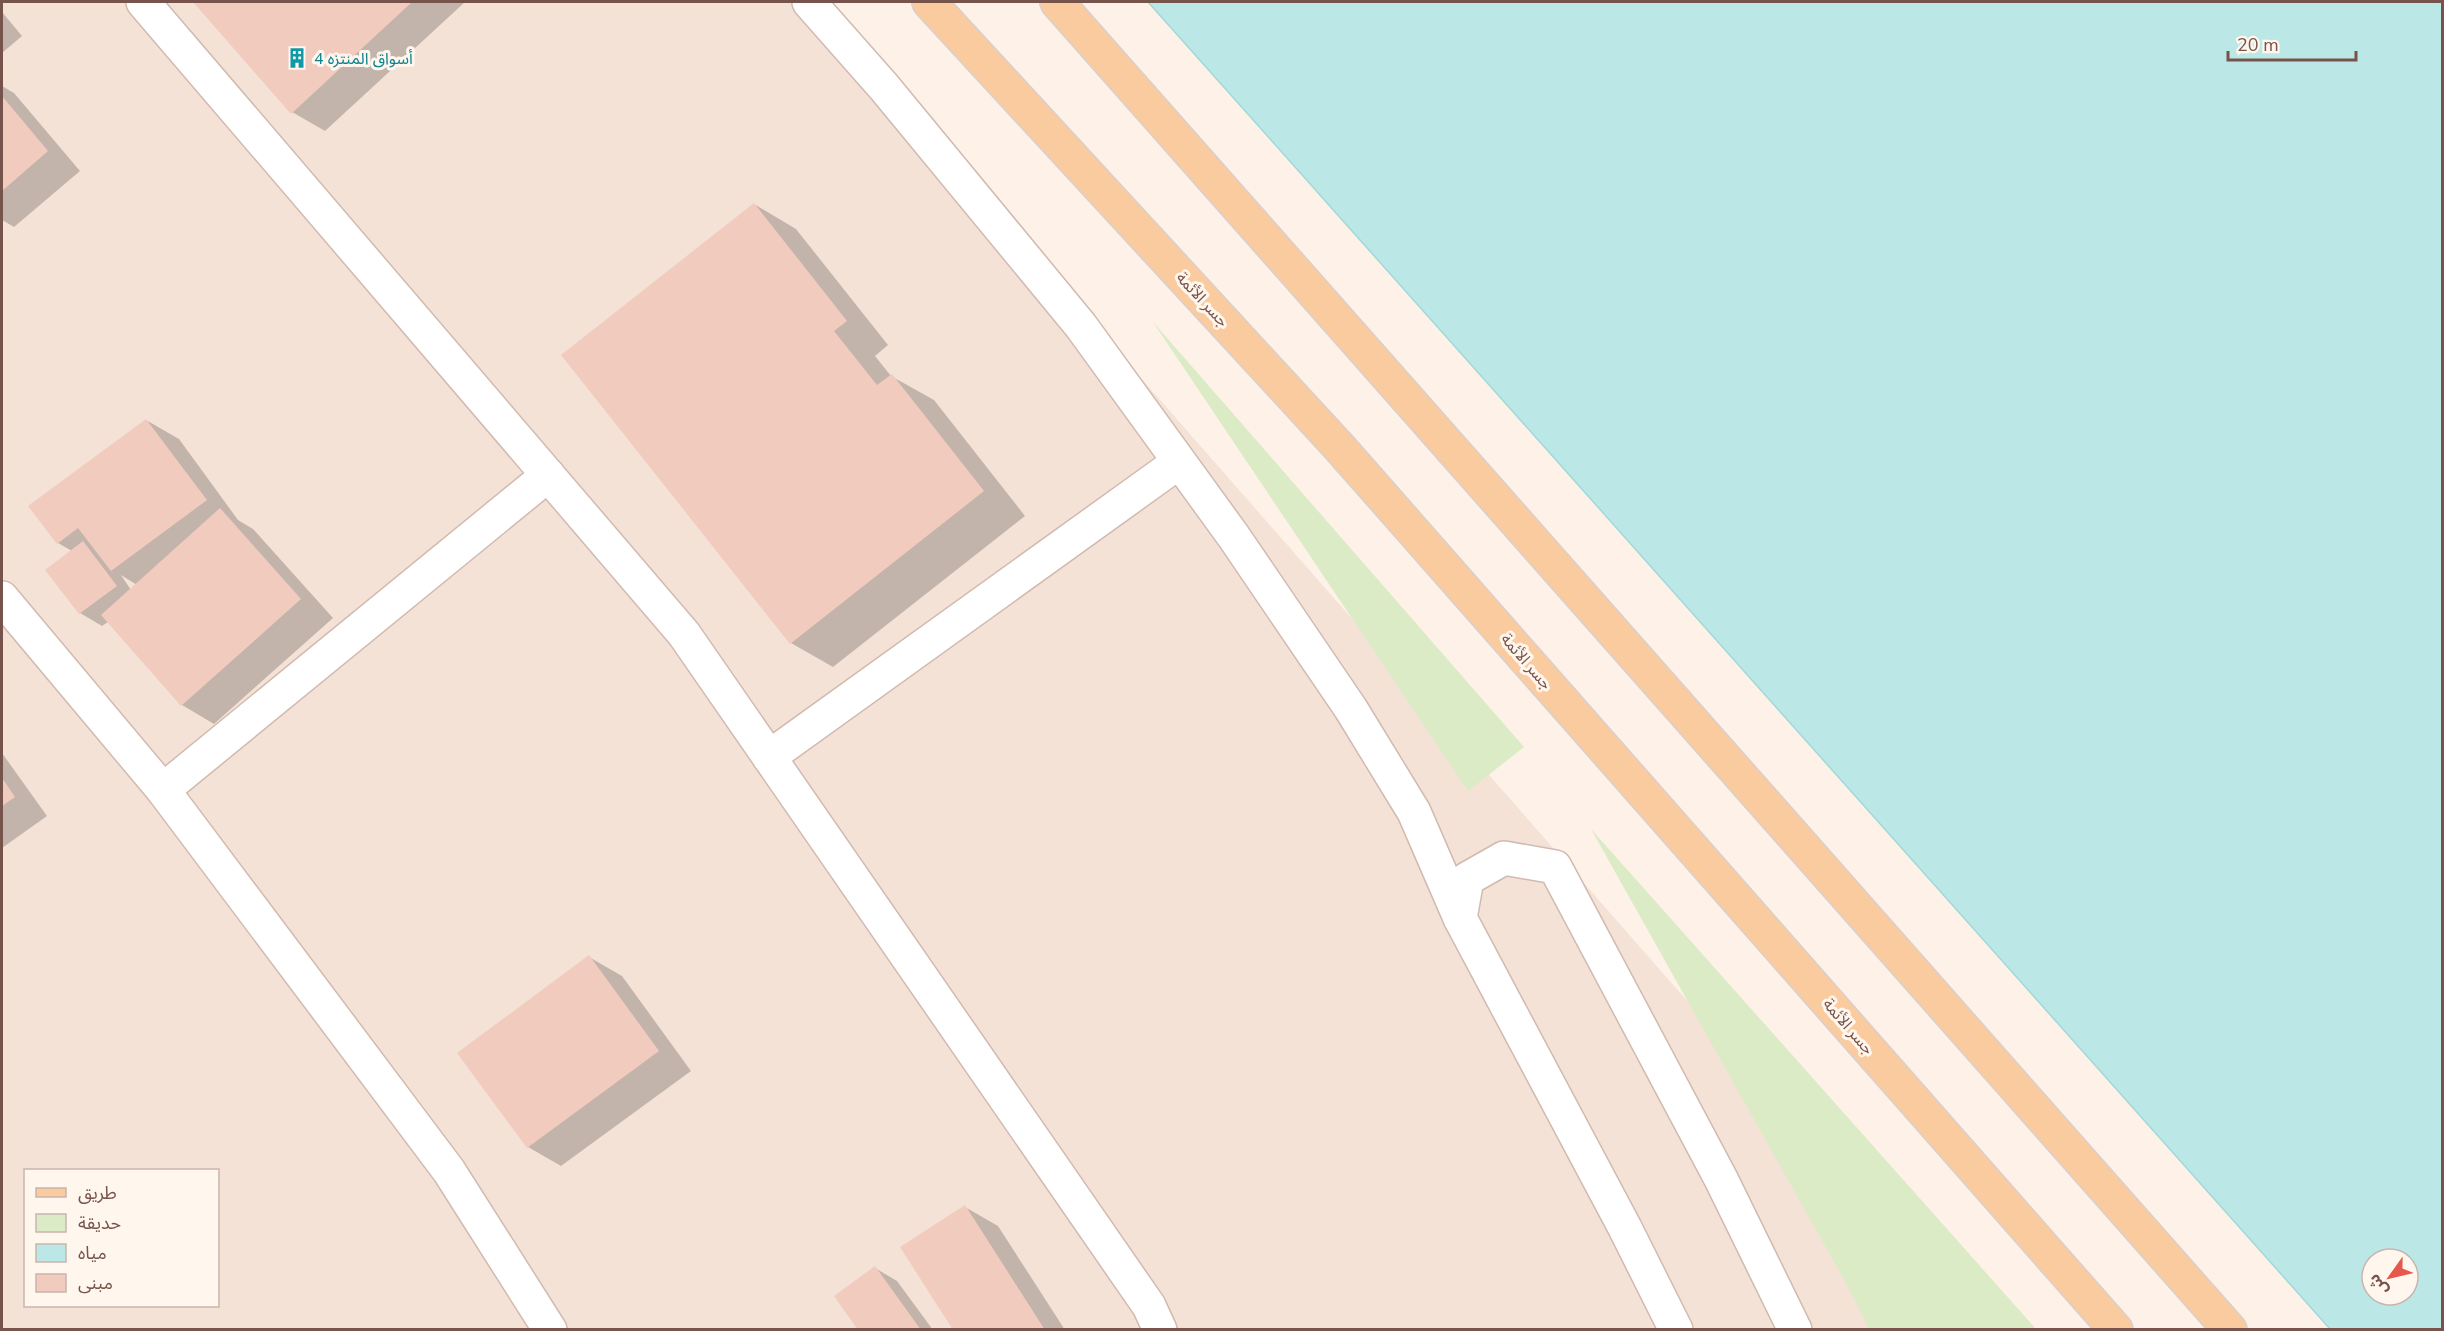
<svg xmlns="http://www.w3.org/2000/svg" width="2444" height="1331" font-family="'Nunito Sans','Noto Sans Arabic',sans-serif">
  <rect width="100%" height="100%" fill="#fdf1e8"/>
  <path fill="#f4e2d6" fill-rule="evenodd" d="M2,2H811L1975,1329L2,1330ZM26,1170H218V1306H26Z"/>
  <g fill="#daebc5">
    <polygon points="1153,322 1524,747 1468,791"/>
    <polygon points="1591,829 2036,1329 1869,1329 1847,1285"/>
  </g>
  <path fill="#bbe7e7" stroke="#a1d9d9" stroke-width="1.5" fill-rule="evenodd" d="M1148,2H2442V1329H2330ZM2372,1259H2408V1295H2372Z"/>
  <g fill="#0003" fill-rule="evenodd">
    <polygon points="195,2 465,2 325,131 292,112"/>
    <polygon points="2,12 22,36 2,53"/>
    <polygon points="2,86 14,93 80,171 14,227 2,220"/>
    <polygon points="754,204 796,229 888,345 875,356 891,376 934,400 1025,516 833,667 791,643"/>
    <path d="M146,420L179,439L238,520L253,529L333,618L214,724L182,705L108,622L102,626L80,613L48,570L72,551L58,543ZM121,575L137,585L131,590Z"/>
    <polygon points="2,753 47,816 2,848"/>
    <polygon points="589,957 622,976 691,1071 561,1166 528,1147"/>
    <polygon points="965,1207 998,1226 1065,1330 955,1330"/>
    <polygon points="875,1268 897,1281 933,1330 860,1330"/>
  </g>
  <g fill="#f2cbbf">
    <polygon points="193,2 412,2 291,114"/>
    <polygon points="2,96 48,151 2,191"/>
    <polygon points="754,203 847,321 834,331 877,385 892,374 984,491 790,644 561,355"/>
    <polygon points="146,419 207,500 111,571 78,528 57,544 28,506"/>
    <polygon points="220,508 301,599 181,706 101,615"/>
    <polygon points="83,541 117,586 79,614 45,570"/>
    <polygon points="2,778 15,797 2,806"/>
    <polygon points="589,955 659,1051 527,1148 457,1053"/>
    <polygon points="965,1205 1045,1330 953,1330 900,1247"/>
    <polygon points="875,1266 921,1330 858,1330 834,1296"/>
  </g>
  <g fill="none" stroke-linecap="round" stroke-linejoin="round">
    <g stroke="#d1baaf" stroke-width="36">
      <g id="minor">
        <polyline points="143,2 684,634 1149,1306 1160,1330"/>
        <polyline points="809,2 884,87 1081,326 1234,537 1351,709 1414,812 1460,918 1625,1228 1676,1330"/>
        <polyline points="2,598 163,790 449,1171 550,1330"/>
        <polyline points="769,757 1179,462"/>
        <polyline points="163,790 548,475"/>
        <polyline points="1460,918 1467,879 1504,858 1555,867 1721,1179 1795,1330"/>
      </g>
    </g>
    <g stroke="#d9cfcd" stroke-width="36">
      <g id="primary">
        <polyline points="929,2 1340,448 2116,1330"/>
        <polyline points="1057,2 2230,1330"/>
      </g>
    </g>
    <use href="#minor" stroke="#fff" stroke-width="33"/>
    <use href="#primary" stroke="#fbcba0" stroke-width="33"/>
  </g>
  <defs>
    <g id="building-bare" transform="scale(1.62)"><path d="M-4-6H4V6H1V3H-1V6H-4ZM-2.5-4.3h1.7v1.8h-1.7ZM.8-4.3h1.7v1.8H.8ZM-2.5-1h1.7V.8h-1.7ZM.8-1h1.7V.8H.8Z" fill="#0f9aa8" stroke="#fff6ee" stroke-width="2.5" paint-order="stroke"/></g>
  </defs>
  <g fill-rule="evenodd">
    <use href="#building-bare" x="297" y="58"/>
  </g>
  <g text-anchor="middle" stroke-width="6" stroke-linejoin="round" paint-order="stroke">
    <g font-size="16" fill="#0d838f" stroke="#fff6ee" text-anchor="start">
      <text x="314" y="64">أسواق المنتزه 4</text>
    </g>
    <g font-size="16" fill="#77544b" stroke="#fff6ee">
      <text transform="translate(1203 299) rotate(47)" y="6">جسر الأئمة</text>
      <text transform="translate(1527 661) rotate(49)" y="6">جسر الأئمة</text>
      <text transform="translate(1849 1026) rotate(49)" y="6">جسر الأئمة</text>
    </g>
  </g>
  <rect width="2444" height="1331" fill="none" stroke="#77544b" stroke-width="6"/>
  <rect x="24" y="1169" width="195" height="138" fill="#fff6ee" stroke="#c9b5ad" stroke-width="1.5"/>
  <rect x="36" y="1188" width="30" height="9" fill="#fbcba0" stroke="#c9b5ad" stroke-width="1.5"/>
  <text x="78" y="1199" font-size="18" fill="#77544b">طريق</text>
  <rect x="36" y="1214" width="30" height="18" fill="#daebc5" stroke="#c9b5ad" stroke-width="1.5"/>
  <text x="78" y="1229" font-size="18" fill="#77544b">حديقة</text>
  <rect x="36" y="1244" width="30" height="18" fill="#bbe7e7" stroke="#c9b5ad" stroke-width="1.5"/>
  <text x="78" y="1259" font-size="18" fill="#77544b">مياه</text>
  <rect x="36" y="1274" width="30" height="18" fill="#f2cbbf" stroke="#c9b5ad" stroke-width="1.5"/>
  <text x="78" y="1289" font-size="18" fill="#77544b">مبنى</text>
  <g transform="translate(2390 1277) rotate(236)"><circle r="28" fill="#fff6ee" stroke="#c9b5ad" stroke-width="1.5"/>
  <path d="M0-4.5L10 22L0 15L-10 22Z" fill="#e7574c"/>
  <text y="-9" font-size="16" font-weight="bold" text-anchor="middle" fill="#77544b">ش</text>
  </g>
  <path d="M2228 51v9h128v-9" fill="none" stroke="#77544b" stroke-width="3"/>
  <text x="2237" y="51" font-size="18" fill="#77544b" stroke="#fff6ee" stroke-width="4.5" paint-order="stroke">20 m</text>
</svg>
